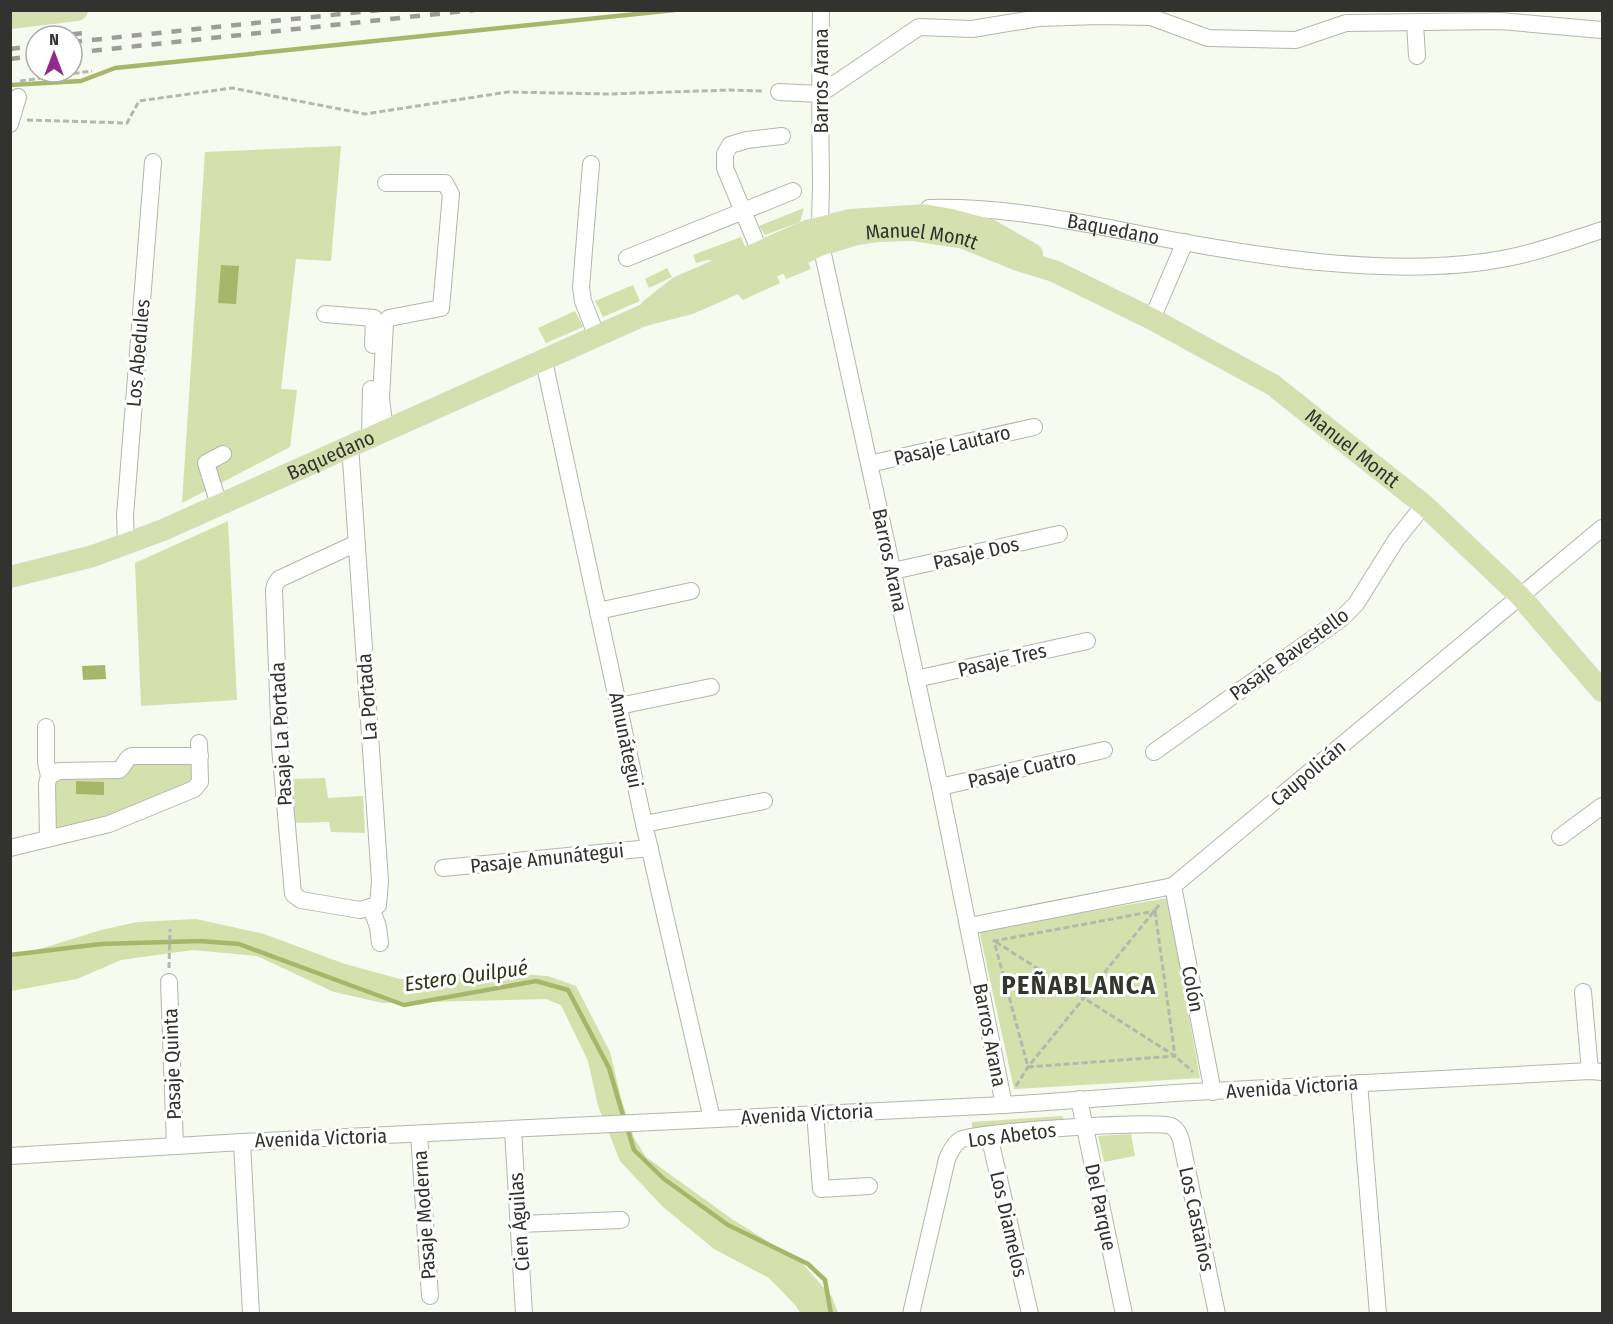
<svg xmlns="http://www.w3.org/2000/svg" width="1613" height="1324" font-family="'Fira Sans Condensed',sans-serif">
  <rect width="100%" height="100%" fill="#f7faee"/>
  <g fill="#d4e1ac">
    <polygon points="341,146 331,261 296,259 281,389 297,390 290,447 182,503 205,152"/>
    <polygon points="804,208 800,222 765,235 759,226"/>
    <polygon points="741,237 746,249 718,261 707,260 696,263 693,255"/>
    <polygon points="806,258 811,269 786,279 781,268"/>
    <polygon points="667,268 672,277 649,288 645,279"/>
    <polygon points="775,271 780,283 743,300 734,290"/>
    <polygon points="633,285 640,301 603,317 595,301"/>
    <polygon points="575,311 583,327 546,343 538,328"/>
    <polygon points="228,521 237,700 141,706 135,563"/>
    <polygon points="130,763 194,764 194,780 115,818 53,830 53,779"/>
    <polygon points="325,778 328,798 363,796 365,833 331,832 329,822 295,823 291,779"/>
    <polygon points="1168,898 1200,1078 1014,1089 979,930"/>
    <polygon points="196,919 264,934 345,964 400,979 483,972 548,976 576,986 610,1052 621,1098 634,1138 646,1157 732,1219 802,1263 832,1297 838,1313 800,1313 796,1306 769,1278 714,1249 662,1206 620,1161 598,1106 588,1061 561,1005 546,999 383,1003 334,992 257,956 193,950 121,960 77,979 11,991 11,958 101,930 137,922"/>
    <polygon points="1062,1116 1066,1122 972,1128 972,1122"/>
    <polygon points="1131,1134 1135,1156 1104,1162 1098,1136"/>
  </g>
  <g fill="#a6b76a">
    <polygon points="221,265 239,266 236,304 218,303"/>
    <polygon points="105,665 106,679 83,680 82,666"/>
    <polygon points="76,781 104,782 104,795 76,794"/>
  </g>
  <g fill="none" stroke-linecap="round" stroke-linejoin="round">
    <g stroke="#a6b76a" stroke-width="4.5">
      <polyline points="10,85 81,81 115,68 675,10"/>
      <polyline points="10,955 101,944 200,941 239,944 404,1005 536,981 568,990 609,1068 624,1119"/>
      <polyline points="627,1127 634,1150 664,1179 728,1225 808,1264 825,1280 831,1314"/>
    </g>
    <g stroke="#b3b6ab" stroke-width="18">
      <g id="minor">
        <path d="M821,10C820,67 820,124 821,181C821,202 819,223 821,245L940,787L1004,1105"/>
        <polyline points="1415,23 1417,56"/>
        <polyline points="779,92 820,94 919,27 972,29 1039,18 1099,16 1151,17 1208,38 1296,40 1346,23 1500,21 1602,30"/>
        <polyline points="10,124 18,97"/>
        <polyline points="591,164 581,287 583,301 597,337"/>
        <path id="s1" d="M929,208C1002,206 1073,221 1145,235C1254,256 1397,280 1507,258C1540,252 1571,240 1602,230"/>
        <polyline points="760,252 725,168 725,154 730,145 747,140 782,136"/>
        <polyline points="627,258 793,191"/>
        <polyline points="325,314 374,318 373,345"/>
        <polyline points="1152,319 1185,242"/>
        <polyline points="544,361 644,824 712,1119"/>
        <polyline points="385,430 381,398 385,323 389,318 441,308 451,194 445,183 386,183"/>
        <polyline points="370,436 371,389"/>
        <path d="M350,445C360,590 370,736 380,881L378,905L360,910L301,900L293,894L280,747L274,590L275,585L279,579L357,543"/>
        <polyline points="869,464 1034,427"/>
        <polyline points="219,505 206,463 223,454"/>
        <polyline points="126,543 125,516 153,162"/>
        <polyline points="893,571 1059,534"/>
        <polyline points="598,611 691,591"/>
        <polyline points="916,679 1087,641"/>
        <polyline points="619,706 711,687"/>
        <polyline points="46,727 46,762 49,776 47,784 48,838"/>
        <polyline points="1154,752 1342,618 1356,604 1396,540 1424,505"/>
        <path d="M49,776L59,771L119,770C125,766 125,758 132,756H200"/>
        <polyline points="940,787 1104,750"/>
        <polyline points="644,824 764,801"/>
        <polyline points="1560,837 1602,806"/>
        <polyline points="10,848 109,824 194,789 200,782 199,743"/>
        <polyline points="443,868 650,848"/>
        <polyline points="1173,886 1213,1092"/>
        <polyline points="371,907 378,927 380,943"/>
        <polyline points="969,926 1173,886 1602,528"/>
        <polyline points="169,982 175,1146"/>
        <polyline points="1583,992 1590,1071"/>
        <polyline points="1359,1083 1378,1314"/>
        <polyline points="1079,1099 1124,1314"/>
        <polyline points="815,1113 821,1189 869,1186"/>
        <polyline points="513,1130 524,1314"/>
        <polyline points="419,1134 430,1296"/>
        <polyline points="989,1135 1030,1314"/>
        <polyline points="242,1142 251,1314"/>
        <polyline points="10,1156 242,1142 1004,1105 1175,1093 1590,1071 1602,1072"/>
        <polyline points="519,1224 621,1220"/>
        <path d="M911,1314L947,1159C950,1152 954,1144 960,1140C972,1132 1157,1120 1171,1126C1177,1129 1179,1134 1181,1140L1217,1314"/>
      </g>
    </g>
    <g stroke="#dadada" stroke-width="22">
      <g id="major">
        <polyline points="10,18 77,10"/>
        <polyline points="651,309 679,287 807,231 850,220 926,215 949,219 990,230 1032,254"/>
        <path id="s2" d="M10,577L93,556L163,530L644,315L691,303L821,245L857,234L878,231L912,230L964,238L1018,260L1054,271L1152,319L1273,385L1424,505L1520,596L1602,691"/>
      </g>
    </g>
    <g stroke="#b5b8ae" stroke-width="3" stroke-dasharray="6 3" stroke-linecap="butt">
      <polyline points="20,81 92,71"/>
      <polyline points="27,120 127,123 139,101 232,88 365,114 508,92 609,94 730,90 764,91"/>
      <polygon points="1155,911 1175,1056 1028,1067 994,941"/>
      <polyline points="996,942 1175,1056 1193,1072"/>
      <polyline points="169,968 170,929"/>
      <polyline points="1016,1086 1028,1067 1159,905"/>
    </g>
    <use href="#minor" stroke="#fff" stroke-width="16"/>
    <use href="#major" stroke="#d6e0ae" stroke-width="21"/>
    <g stroke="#9c9e96" stroke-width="4.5" stroke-dasharray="10 10" stroke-linecap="butt">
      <polyline points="52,36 85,33"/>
      <polyline points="72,42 380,10"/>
      <polyline points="10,49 36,46"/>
      <polyline points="72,53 474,10"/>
      <polyline points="10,59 36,56"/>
    </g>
  </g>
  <g text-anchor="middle" stroke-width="6" stroke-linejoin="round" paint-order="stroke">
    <g font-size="20" fill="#32332f" stroke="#fff">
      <text transform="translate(821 81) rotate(-90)" y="7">Barros Arana</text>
      <text dy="7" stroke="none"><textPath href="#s1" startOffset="186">Baquedano</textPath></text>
      <text dy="7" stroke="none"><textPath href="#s2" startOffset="981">Manuel Montt</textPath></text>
      <text transform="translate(138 353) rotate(-85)" y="7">Los Abedules</text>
      <text transform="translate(952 445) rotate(-13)" y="7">Pasaje Lautaro</text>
      <text dy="7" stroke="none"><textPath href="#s2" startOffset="1468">Manuel Montt</textPath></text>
      <text dy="7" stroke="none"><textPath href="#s2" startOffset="344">Baquedano</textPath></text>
      <text transform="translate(976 553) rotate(-13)" y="7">Pasaje Dos</text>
      <text transform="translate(890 560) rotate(78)" y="7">Barros Arana</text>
      <text transform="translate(1289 654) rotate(-36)" y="7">Pasaje Bavestello</text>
      <text transform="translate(1002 660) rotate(-13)" y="7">Pasaje Tres</text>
      <text transform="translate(367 697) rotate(-94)" y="7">La Portada</text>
      <text transform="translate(281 734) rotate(-93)" y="7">Pasaje La Portada</text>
      <text transform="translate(626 740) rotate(78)" y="7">Amunátegui</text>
      <text transform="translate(1022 769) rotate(-13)" y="7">Pasaje Cuatro</text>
      <text transform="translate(1308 773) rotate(-40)" y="7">Caupolicán</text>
      <text transform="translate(547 858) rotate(-6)" y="7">Pasaje Amunátegui</text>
      <text transform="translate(1193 989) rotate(79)" y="7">Colón</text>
      <text transform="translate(990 1035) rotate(79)" y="7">Barros Arana</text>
      <text transform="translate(172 1064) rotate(-92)" y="7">Pasaje Quinta</text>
      <text transform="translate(1292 1087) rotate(-4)" y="7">Avenida Victoria</text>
      <text transform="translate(807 1114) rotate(-3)" y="7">Avenida Victoria</text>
      <text transform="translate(1012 1135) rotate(-7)" y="7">Los Abetos</text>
      <text transform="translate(321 1138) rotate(-2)" y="7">Avenida Victoria</text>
      <text transform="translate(1101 1207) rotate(78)" y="7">Del Parque</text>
      <text transform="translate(424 1215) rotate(-94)" y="7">Pasaje Moderna</text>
      <text transform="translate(1197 1219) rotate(78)" y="7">Los Castaños</text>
      <text transform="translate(519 1222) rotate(-94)" y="7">Cien Águilas</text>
      <text transform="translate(1009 1224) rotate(77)" y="7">Los Diamelos</text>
    </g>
    <g font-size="21" font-style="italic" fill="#2f3514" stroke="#fff">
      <text transform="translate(466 976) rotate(-8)" y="7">Estero Quilpué</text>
    </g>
    <g font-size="26" font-weight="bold" letter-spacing="1.5" fill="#33362c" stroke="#fff">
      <text x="1079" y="994">PEÑABLANCA</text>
    </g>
  </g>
  <rect width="1613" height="1324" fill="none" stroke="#32332f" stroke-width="24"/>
  <g transform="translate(54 54)"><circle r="28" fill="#ffffff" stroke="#adadac" stroke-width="1.5"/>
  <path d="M0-4.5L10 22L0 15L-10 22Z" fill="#912a8f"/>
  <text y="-9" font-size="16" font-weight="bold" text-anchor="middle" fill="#32332f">N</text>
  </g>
</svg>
